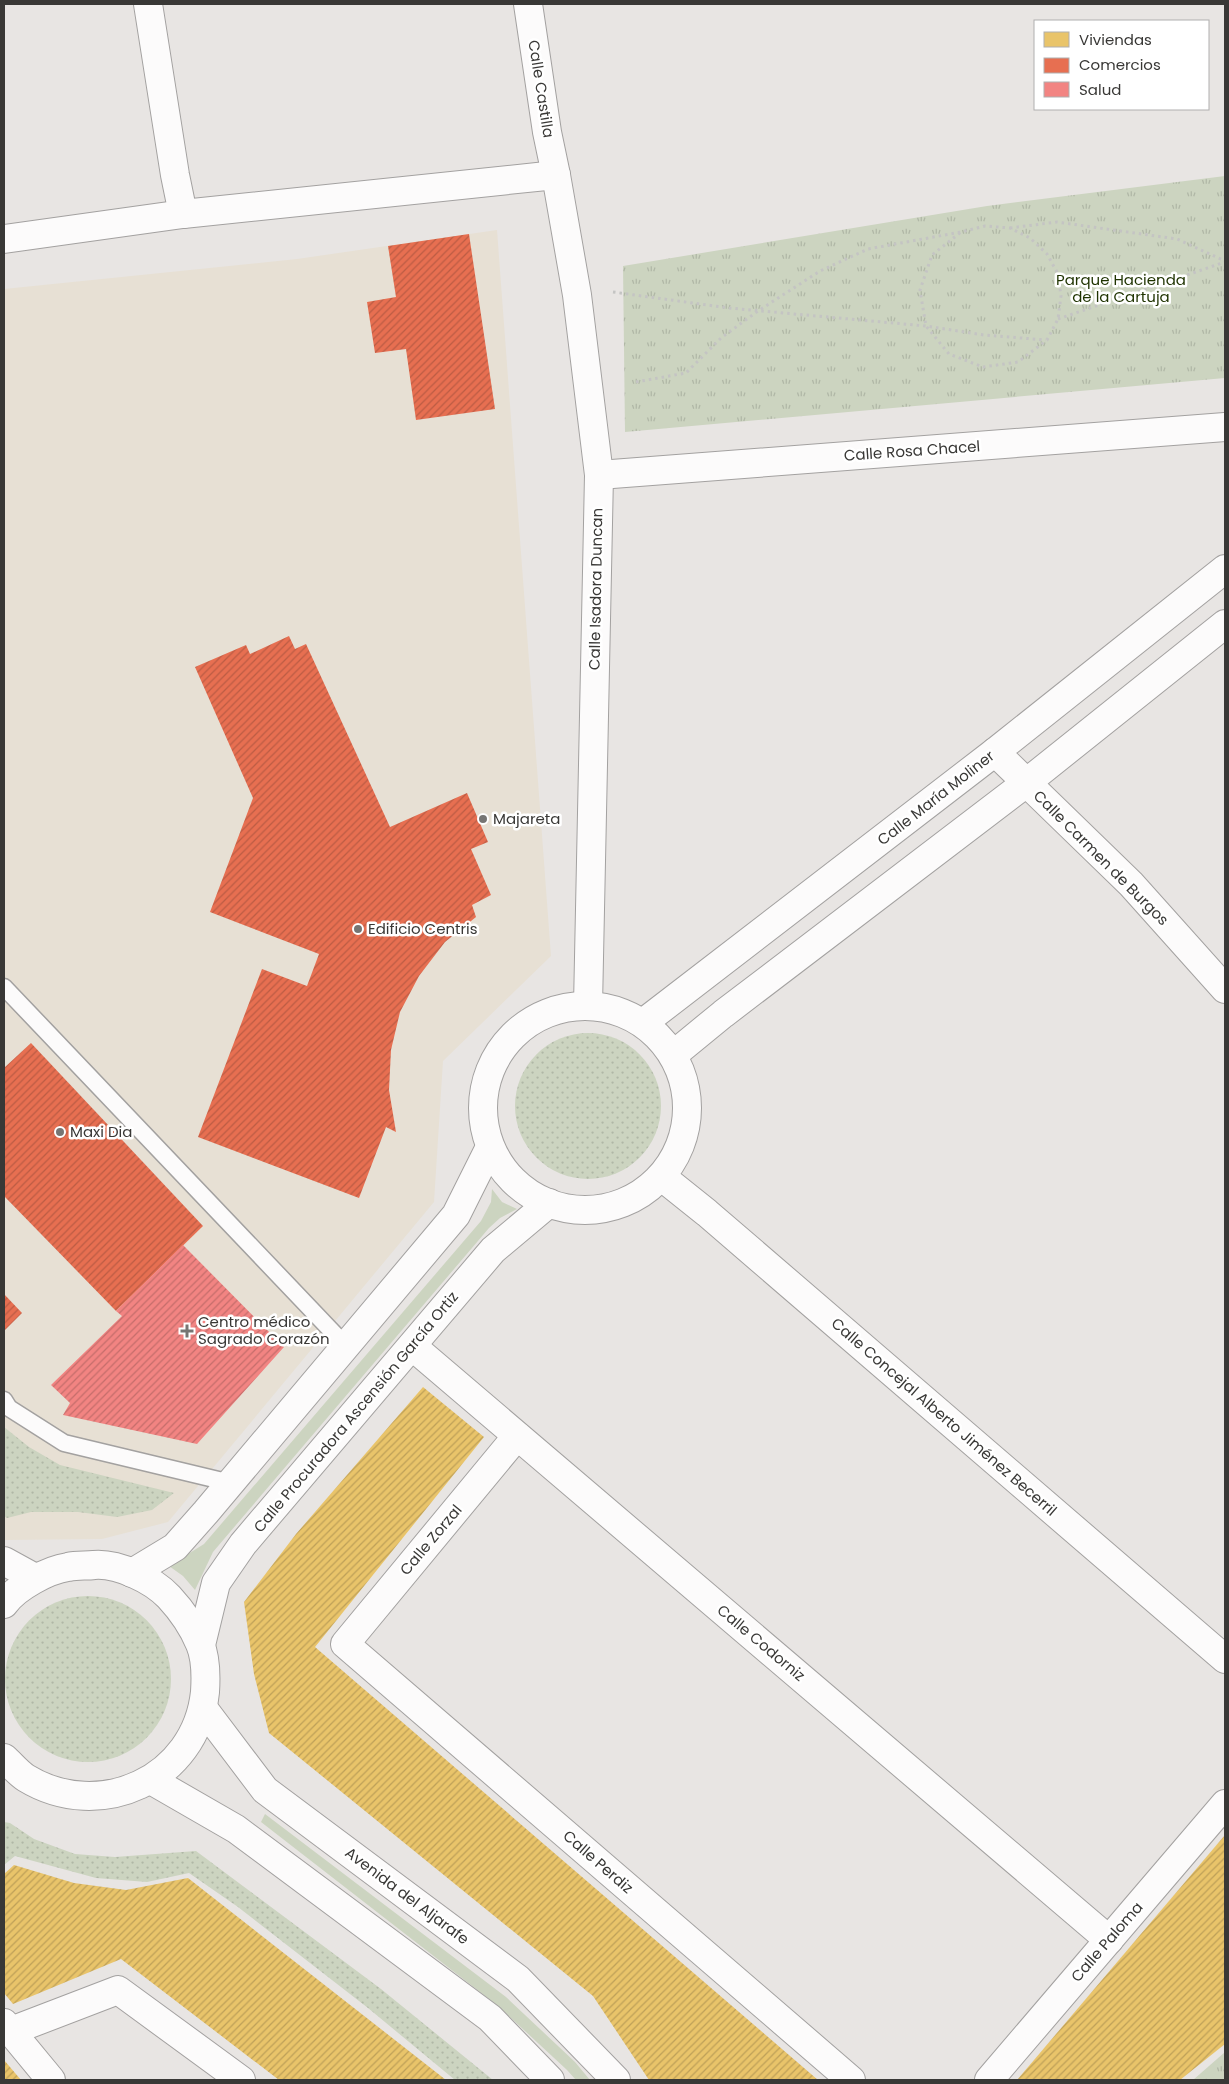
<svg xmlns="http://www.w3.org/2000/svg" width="1229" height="2084" font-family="Poppins,sans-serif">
  <defs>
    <pattern id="grass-dots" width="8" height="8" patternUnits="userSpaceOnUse" patternTransform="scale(1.25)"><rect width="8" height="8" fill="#ccd4c0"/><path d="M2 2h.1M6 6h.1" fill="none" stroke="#b0b7a6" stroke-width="1.8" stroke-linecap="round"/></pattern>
    <pattern id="park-tufts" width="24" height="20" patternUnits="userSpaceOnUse" patternTransform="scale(1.25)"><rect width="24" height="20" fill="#ccd4c0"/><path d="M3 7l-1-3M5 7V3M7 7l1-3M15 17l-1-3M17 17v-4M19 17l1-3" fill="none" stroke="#b0b7a6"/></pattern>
    <pattern id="homes-hatch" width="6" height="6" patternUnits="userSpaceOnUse" patternTransform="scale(1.25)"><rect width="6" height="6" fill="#e9c46a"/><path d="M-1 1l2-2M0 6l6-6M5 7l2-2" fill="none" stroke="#bea058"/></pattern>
    <pattern id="shops-hatch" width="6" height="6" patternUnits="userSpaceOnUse" patternTransform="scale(1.25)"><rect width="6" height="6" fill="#e76f51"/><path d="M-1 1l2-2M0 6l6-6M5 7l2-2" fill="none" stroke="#bc5c44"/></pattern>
    <pattern id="health-hatch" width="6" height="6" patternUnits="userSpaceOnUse" patternTransform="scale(1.25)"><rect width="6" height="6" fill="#f28482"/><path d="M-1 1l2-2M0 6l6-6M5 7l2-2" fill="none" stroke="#c56d6b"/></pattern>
  </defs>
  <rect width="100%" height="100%" fill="#e8e5e3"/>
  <polygon fill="#e7e0d4" points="497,230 551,956 443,1061 434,1202 168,1522 102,1539 4,1540 4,289 297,259"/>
  <g fill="url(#grass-dots)">
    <circle cx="588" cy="1106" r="73"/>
    <polygon points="4,1427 29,1447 60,1465 174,1493 152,1510 117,1517 78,1512 31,1512 7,1518 4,1516"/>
    <circle cx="88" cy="1679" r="83"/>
    <polygon points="4,1822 10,1823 34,1839 75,1854 115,1857 196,1851 381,1989 493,2080 455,2080 368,2008 238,1907 189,1873 147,1882 96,1878 15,1856 4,1865"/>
  </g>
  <g fill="url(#park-tufts)">
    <polygon points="1225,176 1225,378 625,432 623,266 987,206"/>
    <polygon points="1225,2052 1225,2080 1193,2080"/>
  </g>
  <g fill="#ccd4c0">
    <polygon points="492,1189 502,1202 517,1209 500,1218 489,1228 213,1552 195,1590 183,1576 169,1566 204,1544 481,1221 491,1202"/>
    <polygon points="265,1814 506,1997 575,2062 590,2080 576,2080 567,2070 498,2006 261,1822"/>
  </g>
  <g fill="url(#homes-hatch)">
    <polygon points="423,1387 484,1437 315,1647 818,2080 649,2080 593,1996 269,1733 254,1674 244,1602 296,1534"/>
    <polygon points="1225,1835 1225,2044 1180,2080 1017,2080"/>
    <polygon points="14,1865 74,1883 126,1890 188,1878 446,2080 279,2080 121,1959 13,2004 4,1993 4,1874"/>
    <polygon points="4,2060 21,2080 4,2080"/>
  </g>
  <g fill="url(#shops-hatch)">
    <polygon points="469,234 495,409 416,420 406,349 375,353 367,302 396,297 388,246"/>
    <polygon points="289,636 295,649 306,644 390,827 467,793 488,842 471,849 491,895 472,905 476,917 445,942 419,976 400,1012 391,1050 389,1090 396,1132 386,1127 359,1198 198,1137 262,969 307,986 319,954 210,912 253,798 195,667 246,645 250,654"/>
    <polygon points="31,1043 203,1226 116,1311 4,1196 4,1068"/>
    <polygon points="4,1294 22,1313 4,1331"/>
  </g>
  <polygon fill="url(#health-hatch)" points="183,1245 284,1347 197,1444 63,1415 70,1403 51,1385 122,1316 116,1311"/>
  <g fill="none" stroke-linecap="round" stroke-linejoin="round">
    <g stroke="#a3a1a0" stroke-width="19">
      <g id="lane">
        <polyline points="4,987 346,1346"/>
        <polyline points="4,1400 9,1408 64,1443 231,1483"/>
      </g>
    </g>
    <g stroke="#a3a1a0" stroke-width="30">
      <g id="street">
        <polyline points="148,4 175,175 183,214"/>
        <polyline points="528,4 547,132 556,175 577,295 599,475 588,1006"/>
        <polyline points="4,239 183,214 556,175"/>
        <polyline points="599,475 1225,427"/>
        <polyline points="995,752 1131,884 1225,989"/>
        <polyline points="662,1177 707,1213 1225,1659"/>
        <polyline points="412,1346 1109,1940"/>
        <polyline points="517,1436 345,1644 851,2080"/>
        <polyline points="4,2023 51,2080"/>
        <polyline points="11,2031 118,1990 241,2080"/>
        <polyline points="989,2080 1225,1804"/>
      </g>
    </g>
    <g stroke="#a3a1a0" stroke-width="30">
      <g id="secondary">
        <circle cx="585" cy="1108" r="102"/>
        <polyline points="643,1023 995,752 1225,569"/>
        <polyline points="673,1055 723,1014 1026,783 1225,624"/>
        <polyline points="4,1561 35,1578"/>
        <polyline points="132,1573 175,1547 206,1512 456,1215 490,1147"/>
        <path d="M4,1604C16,1587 48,1570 68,1567C77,1565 86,1566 94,1565C118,1563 153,1580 169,1597C182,1611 192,1625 200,1644C206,1658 206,1677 205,1692C196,1779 100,1823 26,1778C18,1773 11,1764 4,1758"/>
        <polyline points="201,1645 216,1583 243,1544 493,1250 549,1203"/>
        <polyline points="203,1708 265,1790 518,1979 616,2080"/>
        <polyline points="151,1780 236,1829 490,2018 550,2080"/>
      </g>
    </g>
    <g stroke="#c4c4c3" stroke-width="3" stroke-dasharray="2.5 4" stroke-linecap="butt">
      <polyline points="1010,228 1057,222 1177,239 1225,261"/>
      <polyline points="613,292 729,308 926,326 984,335 1046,340"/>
      <polyline points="1058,319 1225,262"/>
      <polyline points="636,382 686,373 721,338 758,311 820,271 868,249 961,232 985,226 1010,228 1030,238 1047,254 1058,274 1061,296 1058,319 1047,340 1018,362 983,367 949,354 926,326 920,290 932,255 961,232"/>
    </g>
    <use href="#lane" stroke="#fcfbfb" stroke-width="16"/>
    <use href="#street" stroke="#fcfbfb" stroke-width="28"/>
    <use href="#secondary" stroke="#fcfbfb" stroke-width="28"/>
  </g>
  <g fill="#767573" stroke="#fff" stroke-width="2">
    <circle cx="483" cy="819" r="5"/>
    <circle cx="358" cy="929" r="5"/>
    <circle cx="60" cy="1132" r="5"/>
    <path d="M184.5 1323.5h5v5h5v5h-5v5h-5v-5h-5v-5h5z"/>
  </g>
  <g text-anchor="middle" stroke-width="5" stroke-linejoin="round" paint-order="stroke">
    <g font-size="15" fill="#393836" stroke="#fff">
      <text transform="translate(541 89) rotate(81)" y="5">Calle Castilla</text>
      <text transform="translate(912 451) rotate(-4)" y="5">Calle Rosa Chacel</text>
      <text transform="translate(596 589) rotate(-89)" y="5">Calle Isadora Duncan</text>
      <text transform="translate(936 798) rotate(-38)" y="5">Calle María Moliner</text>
      <text transform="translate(1101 858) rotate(45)" y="5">Calle Carmen de Burgos</text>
      <text transform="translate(356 1412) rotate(-50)" y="5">Calle Procuradora Ascensión García Ortiz</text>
      <text transform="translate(944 1417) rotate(41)" y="5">Calle Concejal Alberto Jiménez Becerril</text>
      <text transform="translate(431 1540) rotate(-50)" y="5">Calle Zorzal</text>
      <text transform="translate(761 1643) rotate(40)" y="5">Calle Codorniz</text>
      <text transform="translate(598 1862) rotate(41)" y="5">Calle Perdiz</text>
      <text transform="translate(407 1896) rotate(37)" y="5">Avenida del Aljarafe</text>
      <text transform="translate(1107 1942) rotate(-49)" y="5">Calle Paloma</text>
    </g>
    <g font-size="15" fill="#1f3300" stroke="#fff">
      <text x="1121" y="285">Parque Hacienda<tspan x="1121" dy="17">de la Cartuja</tspan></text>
    </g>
    <g font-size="15" fill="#393836" stroke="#fff" text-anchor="start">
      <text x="493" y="824">Majareta</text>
      <text x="368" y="934">Edificio Centris</text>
      <text x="70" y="1137">Maxi Dia</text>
      <text x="198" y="1327">Centro médico<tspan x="198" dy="17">Sagrado Corazón</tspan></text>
    </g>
  </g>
  <rect width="1229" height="2084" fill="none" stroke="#393836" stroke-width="10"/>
  <rect x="1034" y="20" width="175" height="90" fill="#ffffff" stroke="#b0afaf"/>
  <rect x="1044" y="32" width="25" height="15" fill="#e9c46a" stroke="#b0afaf"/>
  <text x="1079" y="45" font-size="15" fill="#393836">Viviendas</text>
  <rect x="1044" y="58" width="25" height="15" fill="#e76f51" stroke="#b0afaf"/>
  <text x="1079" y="70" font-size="15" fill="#393836">Comercios</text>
  <rect x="1044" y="82" width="25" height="15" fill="#f28482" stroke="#b0afaf"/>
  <text x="1079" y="95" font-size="15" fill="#393836">Salud</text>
</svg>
